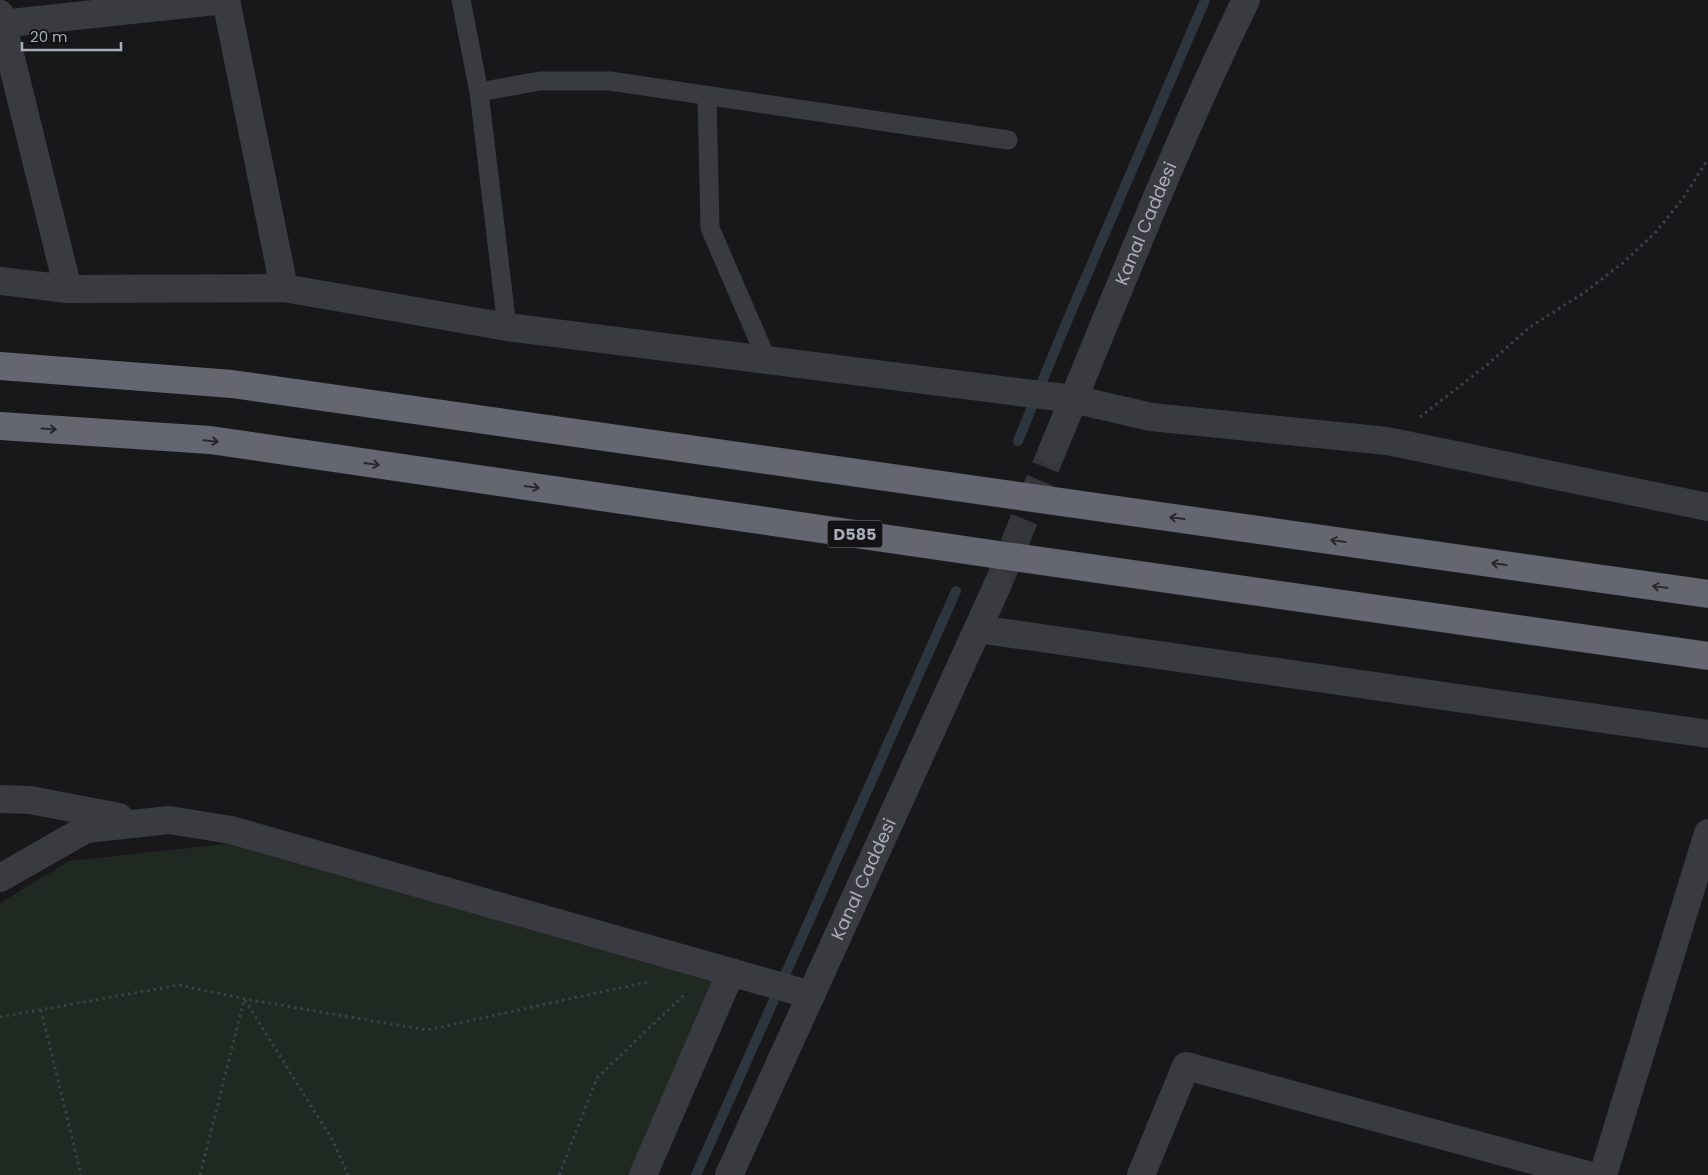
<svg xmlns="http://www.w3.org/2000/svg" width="1708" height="1175" font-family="Poppins,sans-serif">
  <rect width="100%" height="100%" fill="#18181a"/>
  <polygon fill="#1f2821" points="260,840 731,972 636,1175 0,1175 0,903 69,861"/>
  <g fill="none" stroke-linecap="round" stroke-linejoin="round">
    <g stroke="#2d363f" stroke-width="10">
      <polyline points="1018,441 1062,333 1205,0"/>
      <polyline points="696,1175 956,591"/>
    </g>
    <polyline stroke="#35363a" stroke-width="28" stroke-dasharray="28 14" stroke-linecap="butt" points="998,584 1052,451"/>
    <g stroke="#3e4046" stroke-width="3" stroke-dasharray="2.5 4" stroke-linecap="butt">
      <polyline points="1420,417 1487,365 1530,327 1585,292 1624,262 1656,232 1684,197 1708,159"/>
      <polyline points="245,1000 333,1141 348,1175"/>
      <polyline points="41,1010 81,1175"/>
      <polyline points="0,1017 179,985 245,999 427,1030 647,982"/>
      <polyline points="200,1175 244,1000"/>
      <polyline points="559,1175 597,1078 686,993"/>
    </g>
    <g stroke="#3a3b41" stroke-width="19">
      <polyline points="461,0 479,92 507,327"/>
      <polyline points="479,92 540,81 610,81 1008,140"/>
      <polyline points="707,96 710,228 767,360"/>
    </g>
    <g stroke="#3a3b41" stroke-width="28">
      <polyline points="226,0 284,288"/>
      <polyline points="0,14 68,289"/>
      <polyline points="0,24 225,0"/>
      <polyline points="0,281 68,289 284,288 507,327 1073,399 1151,417 1387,441 1708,507"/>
      <path id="s1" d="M1052,451C1115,300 1174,147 1246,0"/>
      <polyline points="978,629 1708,734"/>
      <polyline points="0,799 30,800 119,817"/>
      <polyline points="0,878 86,829 169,820 231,830 811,995"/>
      <polyline points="643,1175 731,972"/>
      <path id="s2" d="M729,1175L998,584"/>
      <polyline points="1141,1175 1186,1066 1588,1175"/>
      <polyline points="1603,1175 1708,833"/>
    </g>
    <g stroke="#646770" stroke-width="28">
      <polyline points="0,366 232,384 1708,594"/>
      <polyline points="0,426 210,440 1013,557 1708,656"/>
    </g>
  </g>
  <defs><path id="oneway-shaft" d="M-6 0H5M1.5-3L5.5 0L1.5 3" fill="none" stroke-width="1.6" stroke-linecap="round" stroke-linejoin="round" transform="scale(1.25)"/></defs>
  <g stroke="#27282c">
    <use href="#oneway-shaft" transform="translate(49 429) rotate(4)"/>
    <use href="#oneway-shaft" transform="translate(211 441) rotate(6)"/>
    <use href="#oneway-shaft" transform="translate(372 464) rotate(8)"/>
    <use href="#oneway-shaft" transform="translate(532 487) rotate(8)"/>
    <use href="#oneway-shaft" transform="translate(1177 518) rotate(-172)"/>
    <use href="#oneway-shaft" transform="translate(1338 541) rotate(-172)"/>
    <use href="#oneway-shaft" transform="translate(1499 564) rotate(-172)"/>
    <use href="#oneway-shaft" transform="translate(1660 587) rotate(-172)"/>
  </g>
  <g text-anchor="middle" stroke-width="5" stroke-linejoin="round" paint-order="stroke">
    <rect fill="#131315" stroke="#7c7f88" stroke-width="1" x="827.5" y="520.5" width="55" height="27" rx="4"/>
    <g font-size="16" font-weight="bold" fill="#a9adba">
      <text x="855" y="540">D585</text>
    </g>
    <g font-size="18" fill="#a9adba" stroke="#131315">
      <text dy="6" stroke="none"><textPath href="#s1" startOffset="246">Kanal Caddesi</textPath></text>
      <text dy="6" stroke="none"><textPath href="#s2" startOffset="325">Kanal Caddesi</textPath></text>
    </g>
  </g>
  <path d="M22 42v8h99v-8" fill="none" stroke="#a9adba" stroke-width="2.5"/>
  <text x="30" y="42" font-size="15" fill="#a9adba" stroke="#131315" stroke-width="4" paint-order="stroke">20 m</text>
</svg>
